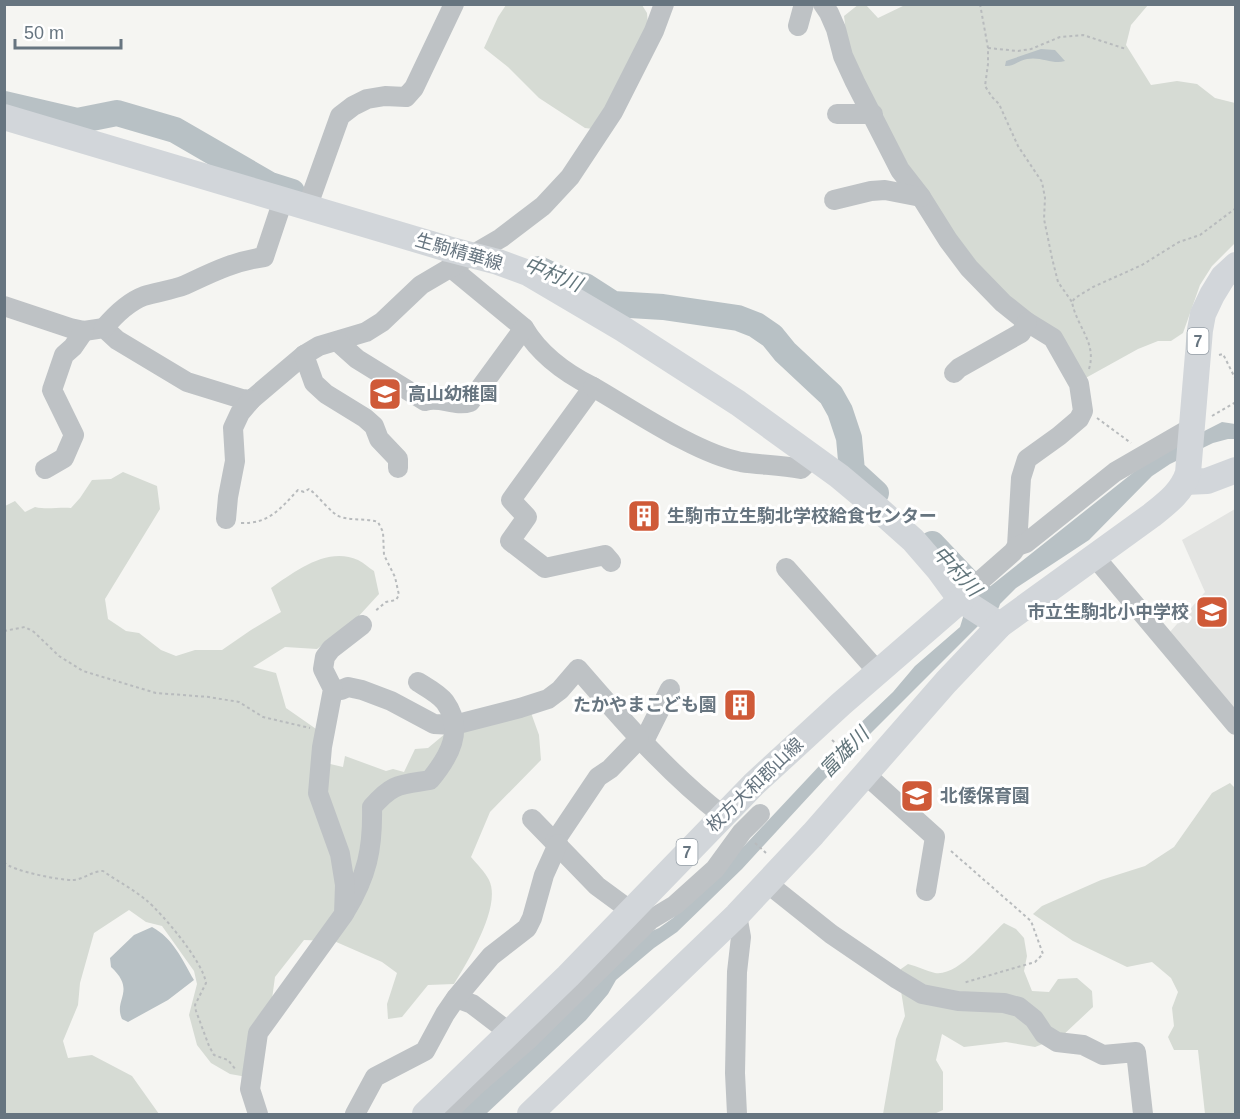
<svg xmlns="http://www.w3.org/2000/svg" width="1240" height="1119" font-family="Helvetica,'Noto Sans JP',sans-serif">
  <rect width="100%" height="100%" fill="#f5f5f2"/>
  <polygon fill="#e3e4e2" points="1235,509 1235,710 1170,632 1205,592 1182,540"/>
  <g fill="#d6dbd4">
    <polygon points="859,4 866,5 878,18 905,5 1148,5 1131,25 1126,45 1151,85 1177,81 1197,84 1215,98 1235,103 1235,243 1212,266 1200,285 1183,333 1171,341 1158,341 1138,349 1082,380 988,281 923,192 849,56 844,16"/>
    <polygon points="506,5 642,5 647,13 648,25 625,71 593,129 585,128 539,98 508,67 484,48 498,17"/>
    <path d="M123,472L157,486L160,509L105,599L108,619L126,631L139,633L161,650L176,656L195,650H222L251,630L281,612L271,588C295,571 328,546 358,560C364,563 369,568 374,571L379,594L357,618L317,649L285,647L253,667L276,673L286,708L319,731L326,763L343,767L345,756L386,771L393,769L404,772L415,749L428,748L446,733L530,710L539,735L541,760L490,812L471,857C477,864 485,872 489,880C502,906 468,961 454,984L428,985L402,1017L388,1019L387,1004L397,973L382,962L334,941L304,940L275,977L272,999L254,1022L247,1077L230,1074L211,1063L197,1045L189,1015L197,984L194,971L162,926L146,922L129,910L94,933L80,983L78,1005L63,1041L68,1058L92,1055L132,1076L159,1114H5V506L15,501L25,512L35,507C47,510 58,507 71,508L80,498L92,480L111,479Z"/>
    <polygon points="1230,783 1236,789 1235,1114 1205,1114 1198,1050 1174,1050 1168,1037 1174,1026 1172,1008 1178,992 1171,978 1152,962 1127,967 1073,941 1033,914 1042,906 1101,880 1145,866 1174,847 1212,793"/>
    <path d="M1004,923L1016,929L1024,938L1027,956L1024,971L1032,991L1049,992L1058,979L1077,978L1092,991L1093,1007L1061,1037L1035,1047L1006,1042L964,1047L942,1034L936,1060L943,1072V1110L934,1114H883L896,1039L905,1016L901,991V969L908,964C917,966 926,971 935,973C958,977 989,936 1004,923Z"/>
  </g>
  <g fill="#b8c1c5">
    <path d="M1041,49L1055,50L1065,61C1053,65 1041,56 1027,59C1019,60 1013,67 1005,66L1006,61Z"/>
    <polygon points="1222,422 1235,424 1235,439 1228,439 1213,443 1170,464 1152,476 1089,540 1016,588 824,780 742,869 677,932 654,948 616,980 608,994 586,1020 486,1114 456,1114 638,937 659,928 673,918 745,845 852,731 893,692 915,666 960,627 964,614 973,600 1134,472 1173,447"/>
    <path d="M152,927C173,938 183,961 194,980L168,1000L128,1022L122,1019C113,999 137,991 111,967L110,958L134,935Z"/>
  </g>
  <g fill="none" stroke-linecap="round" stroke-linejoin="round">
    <g stroke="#b8c1c5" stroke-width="26">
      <polyline points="4,104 77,121 117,113 175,130 270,185 292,192"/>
      <polyline points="539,269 566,282 585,286 613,304 663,307 738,318 756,325 772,336 785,352 831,395 840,411 849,438 852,471 876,493"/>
      <polyline points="932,544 987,602"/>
    </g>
    <g stroke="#b8bbbd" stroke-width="2" stroke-dasharray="3 3" stroke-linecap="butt">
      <polyline points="980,4 988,48 988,64 985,86 992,97 999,104 1018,146 1042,182 1045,198 1044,219 1052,258 1058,282 1072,302"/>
      <polyline points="988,48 1018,51 1031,49 1060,37 1083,35 1126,49"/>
      <polyline points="1219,355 1223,354 1236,380"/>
      <path d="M1089,369C1097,342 1077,328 1072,302L1075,298L1093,287L1142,265L1179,242L1200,235L1236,208"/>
      <polyline points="1212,416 1236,402"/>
      <polyline points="1097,418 1131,443"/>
      <path d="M241,523C269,524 280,509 298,490L304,492L309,489C318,495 332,515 341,517C354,521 366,518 378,522L383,532L384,555L395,577L399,595L396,600L386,602L374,612"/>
      <polyline points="4,631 25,627 34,632 59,656 83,671 156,693 209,697 239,702 263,717 310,728"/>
      <polyline points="832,740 852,758"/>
      <polyline points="755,843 766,853"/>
      <polyline points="951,851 1031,921 1043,954 1035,962 963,983"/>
      <path d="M4,862C11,871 59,880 72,880C83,880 92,871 103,871C117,881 133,889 146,900C163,914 203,962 206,983L195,1005L196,1011L209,1046L214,1055L228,1060L236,1070"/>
      <polyline points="159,1114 163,1114"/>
    </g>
    <g stroke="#bec2c5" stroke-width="20">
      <polyline points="823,4 829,13 836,29 843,56 855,82 900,170 921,197 948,240 969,268 1003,303 1027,322 1053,338 1079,384 1083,411 1079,419 1059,436 1027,459 1021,478 1017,546 1013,552 980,581 961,600"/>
      <polyline points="798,26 804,4"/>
      <polyline points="837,114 873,114"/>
      <polyline points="834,200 871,191 885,190 921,197"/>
      <polyline points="307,208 340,116 353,106 367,99 385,96 406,97 414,88 454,4"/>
      <path d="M450,267L524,328C540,355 565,373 593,387L511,500L527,517L510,541L545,568L605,555L611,562"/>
      <polyline points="4,306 70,328 84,331 104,328 117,340 187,382 242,399 251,400 304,355 319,346 366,332 382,322 421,285 501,238 543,206 570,177 613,112 654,31 664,4"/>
      <path d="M104,328C115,315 128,302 144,296C157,292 172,290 185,285C213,272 232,262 264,257L283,200"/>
      <path d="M338,342L357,359L425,401C440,396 455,407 470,402L524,328"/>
      <polyline points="304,355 314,383 326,394 365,418 374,426 379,439 398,459 398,468"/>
      <polyline points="954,373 959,368 1021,333 1027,322"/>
      <path d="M593,387C633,410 697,454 741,462C761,465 781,465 801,469L813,457"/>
      <polyline points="45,469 64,458 74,435 52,390 64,355 73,347 84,331"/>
      <polyline points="226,519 228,497 235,461 233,428 240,413 251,400"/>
      <polyline points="1017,546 1026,543 1115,472 1191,428"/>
      <polyline points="1094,556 1236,725"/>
      <polyline points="786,568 878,672"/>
      <path d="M333,689L341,690L348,687L362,690L391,701L434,724L454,725L520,708L548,699L560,690L578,669C623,721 668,773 722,815"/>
      <polyline points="643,743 670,689"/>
      <polyline points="865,774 935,837 926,891"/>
      <polyline points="532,819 597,886 631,911"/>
      <polyline points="555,841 598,777 610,769 639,739"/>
      <polyline points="767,883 831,934 897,979 922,994 958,1001 1004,1003 1019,1007 1034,1019 1044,1034 1057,1042 1083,1045 1103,1055 1136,1052 1143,1114"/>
      <path d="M345,912C367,876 373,849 372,807C393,783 399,785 430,780C449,757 465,730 445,702C439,694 426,687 418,682"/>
      <polyline points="737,915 741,937 737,972 735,1073 737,1114"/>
      <polyline points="456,998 472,1004 510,1033"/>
      <polyline points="258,1114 250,1089 258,1033 344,914 345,885 340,854 318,793 322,747 333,689 323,669 325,657 331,649 362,625"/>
      <polyline points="355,1114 375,1077 425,1051 445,1014 456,998 491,956 527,928 532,918 544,875 558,844"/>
      <polyline points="446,1114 474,1087 527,1041 650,920 675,905 715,869 742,832 760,814"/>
    </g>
    <g stroke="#d2d6da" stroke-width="26">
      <polyline points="4,117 448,249 498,262 528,273 623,329 738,403 839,476 876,507 913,540 939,570 961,600 1000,625"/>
      <polyline points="1185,482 1207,481 1236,470"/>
      <polyline points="425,1114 568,976 754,784 841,704 961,600"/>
      <path d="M530,1114L737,915L813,834L946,682L1000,625L1152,515C1167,503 1182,492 1188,473L1200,330L1203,314L1212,295L1223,277L1236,265"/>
    </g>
  </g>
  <defs>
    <g id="school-square" transform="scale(1.725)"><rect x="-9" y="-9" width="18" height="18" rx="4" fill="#cf5a38" stroke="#fff"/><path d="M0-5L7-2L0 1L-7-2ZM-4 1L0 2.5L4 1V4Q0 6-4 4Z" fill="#fff"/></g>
    <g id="building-square" transform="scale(1.725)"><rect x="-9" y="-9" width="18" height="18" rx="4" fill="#cf5a38" stroke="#fff"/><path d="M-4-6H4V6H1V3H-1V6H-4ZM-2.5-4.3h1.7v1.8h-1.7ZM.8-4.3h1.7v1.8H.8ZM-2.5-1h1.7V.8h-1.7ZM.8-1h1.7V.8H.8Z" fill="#fff"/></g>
  </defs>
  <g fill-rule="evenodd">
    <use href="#school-square" x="385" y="394"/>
    <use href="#building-square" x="644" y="516"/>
    <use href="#school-square" x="1212" y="612"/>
    <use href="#building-square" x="740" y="705"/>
    <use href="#school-square" x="917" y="796"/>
  </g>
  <g text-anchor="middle" stroke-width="6" stroke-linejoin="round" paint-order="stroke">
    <g fill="#fff" stroke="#959ea6" stroke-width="1.5">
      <rect x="1187.5" y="328" width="21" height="26" rx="4.5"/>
      <rect x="676.5" y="839" width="21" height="26" rx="4.5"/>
    </g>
    <g font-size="16" font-weight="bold" fill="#677580">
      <text x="1198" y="347">7</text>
      <text x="687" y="858">7</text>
    </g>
    <g font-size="18" fill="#677580" stroke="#fff">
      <text transform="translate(459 252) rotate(16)" y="6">生駒精華線</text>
      <text transform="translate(755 785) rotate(-44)" y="6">枚方大和郡山線</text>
    </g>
    <g font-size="18" font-weight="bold" fill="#677580" stroke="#fff" text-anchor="start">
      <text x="408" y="400">高山幼稚園</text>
      <text x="667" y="522">生駒市立生駒北学校給食センター</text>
      <text x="1189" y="618" text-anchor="end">市立生駒北小中学校</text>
      <text x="717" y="711" text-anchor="end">たかやまこども園</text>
      <text x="940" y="802">北倭保育園</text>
    </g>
    <g font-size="20" font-style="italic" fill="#63767c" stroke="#fff">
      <text transform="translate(553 274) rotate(22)" y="7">中村川</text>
      <text transform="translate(957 571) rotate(47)" y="7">中村川</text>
      <text transform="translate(844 752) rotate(-46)" y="7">富雄川</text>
    </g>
  </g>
  <rect width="1240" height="1119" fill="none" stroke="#677580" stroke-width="12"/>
  <path d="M15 39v9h106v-9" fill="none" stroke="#677580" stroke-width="3"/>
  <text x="24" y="39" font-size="18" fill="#677580" stroke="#ffffff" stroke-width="4.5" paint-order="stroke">50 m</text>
</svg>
